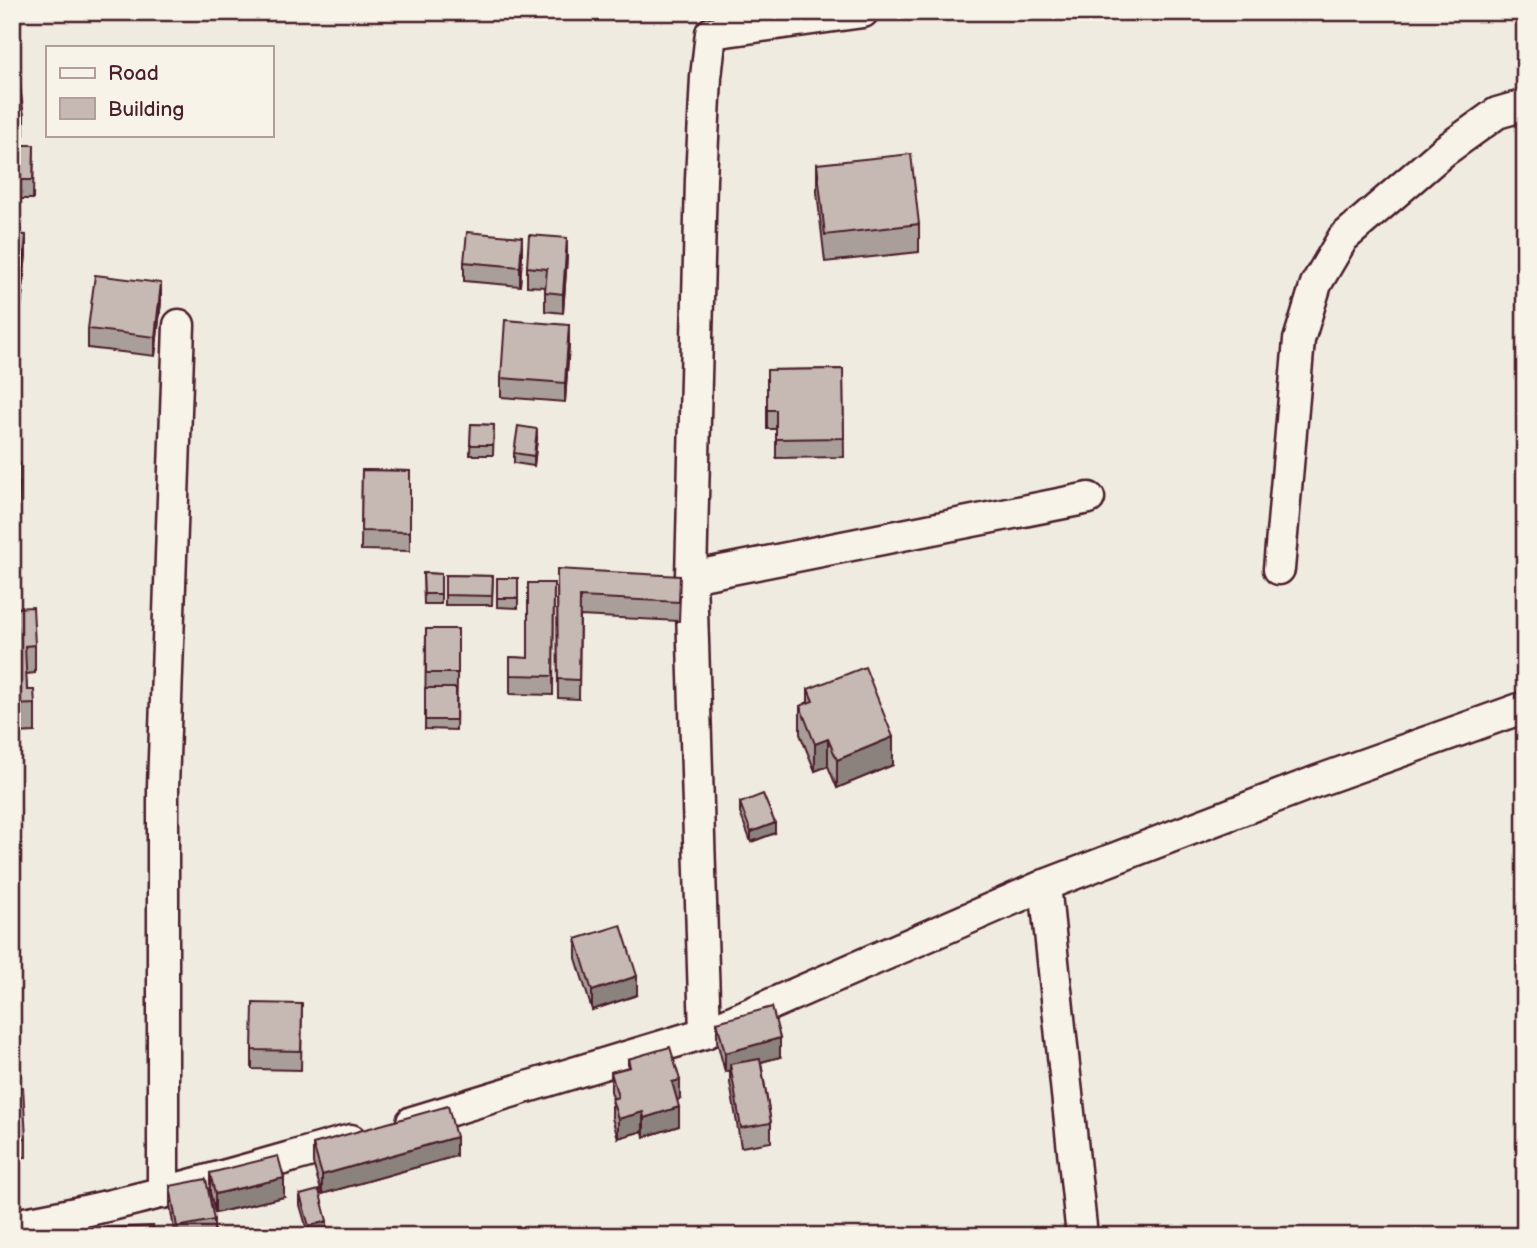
<svg xmlns="http://www.w3.org/2000/svg" width="1537" height="1248" font-family="'Balsamiq Sans',sans-serif">
  <rect width="100%" height="100%" fill="#f0ebe0"/>
  <filter id="ink" filterUnits="userSpaceOnUse"><feTurbulence type="fractalNoise" baseFrequency=".0143" numOctaves="2"/><feDisplacementMap in="SourceGraphic" scale="14" xChannelSelector="R" yChannelSelector="G"/><feConvolveMatrix kernelMatrix="1 2 1 2 8 2 1 2 1" color-interpolation-filters="sRGB"/></filter>
  <g filter="url(#ink)">
    <g fill="none" stroke-linecap="round" stroke-linejoin="round">
      <g stroke="#4a1f2b" stroke-width="35">
        <g id="minor">
          <polyline points="1279,569 1299,340 1316,284 1343,238 1444,151 1497,113 1525,105"/>
          <polyline points="691,577 1089,498"/>
          <polyline points="1045,885 1082,1236"/>
          <polyline points="705,1033 691,577 701,179 706,77 711,33 863,12"/>
          <polyline points="412,1122 705,1033 1045,885 1312,783 1525,707"/>
          <polyline points="163,1193 163,787 179,325"/>
          <path d="M12,1225C127,1206 239,1171 351,1140"/>
        </g>
      </g>
      <use href="#minor" stroke="#f7f3e8" stroke-width="30"/>
    </g>
    <g fill="#aa9e9a" stroke="#4a1f2b" stroke-width="2">
      <polygon points="12,58 24,116 24,135 12,137"/>
      <polygon points="12,145 34,145 33,199 12,199"/>
      <polygon points="817,164 919,224 919,252 825,262 817,192"/>
      <polygon points="12,234 26,254 21,308 12,307"/>
      <polygon points="522,256 520,286 464,281 464,262"/>
      <polygon points="567,257 563,313 545,311 545,287 527,286 527,267"/>
      <polygon points="161,302 155,356 88,348 88,329"/>
      <polygon points="569,344 565,402 501,397 501,378"/>
      <polygon points="843,369 844,457 776,458 776,429 767,429 767,370"/>
      <polygon points="471,424 494,425 493,455 470,455"/>
      <polygon points="537,439 534,466 514,463 514,453"/>
      <polygon points="12,463 20,483 18,534 12,534"/>
      <polygon points="362,470 410,471 410,551 361,550"/>
      <polygon points="557,569 680,595 679,621 580,616 579,699 558,698"/>
      <polygon points="423,573 441,574 441,604 424,604"/>
      <polygon points="445,575 493,576 492,605 445,605"/>
      <polygon points="497,578 518,578 518,608 497,607"/>
      <polygon points="554,583 553,695 510,694 510,657 528,658"/>
      <polygon points="12,608 35,645 35,673 26,674 27,690 35,704 35,732 15,733 15,789 12,789"/>
      <polygon points="426,629 458,629 456,730 425,729"/>
      <polygon points="808,689 893,765 837,788 828,766 815,771 800,734 800,706 808,702"/>
      <polygon points="740,803 775,833 751,842 740,813"/>
      <polygon points="576,939 637,995 592,1010 576,958"/>
      <polygon points="12,1004 20,1057 20,1076 12,1076"/>
      <polygon points="302,1004 301,1070 252,1069 252,1050"/>
      <polygon points="717,1022 780,1057 761,1062 771,1123 771,1142 741,1147 730,1083 730,1070 725,1072 717,1041"/>
      <polygon points="628,1059 680,1099 677,1100 679,1126 644,1137 643,1131 618,1138 612,1118 612,1099 613,1098 611,1091 611,1072 628,1067"/>
      <polygon points="12,1088 26,1138 26,1157 12,1158"/>
      <polygon points="313,1144 456,1156 322,1194 313,1163"/>
      <polygon points="210,1173 284,1197 215,1213 210,1192"/>
      <polygon points="170,1186 214,1220 214,1236 175,1236 170,1205"/>
      <polygon points="300,1195 327,1231 309,1236 300,1205"/>
    </g>
    <g fill="#8b817d" stroke="#4a1f2b" stroke-width="2">
      <polygon points="26,235 26,254 21,308 21,289"/>
      <polygon points="522,237 522,256 520,286 520,267"/>
      <polygon points="567,238 567,257 563,313 563,294"/>
      <polygon points="161,283 161,302 155,356 155,337"/>
      <polygon points="569,325 569,344 565,402 565,383"/>
      <polygon points="537,429 537,439 534,466 534,456"/>
      <polygon points="893,737 893,765 837,788 837,760"/>
      <polygon points="828,739 828,766 815,771 815,744"/>
      <polygon points="775,823 775,833 751,842 751,832"/>
      <polygon points="637,976 637,995 592,1010 592,991"/>
      <polygon points="780,1038 780,1057 731,1070 730,1064 730,1070 725,1072 725,1053"/>
      <polygon points="680,1080 680,1099 672,1101 672,1082"/>
      <polygon points="679,1107 679,1126 644,1137 644,1118"/>
      <polygon points="643,1112 643,1131 618,1138 618,1119"/>
      <polygon points="456,1137 456,1156 322,1194 322,1175"/>
      <polygon points="284,1178 284,1197 215,1213 215,1194"/>
      <polygon points="327,1221 327,1231 309,1236 309,1226"/>
    </g>
    <g fill="#c6b8b3" stroke="#4a1f2b" stroke-width="2">
      <polygon points="16,57 24,116 12,118 12,58"/>
      <polygon points="12,145 34,145 33,180 12,180"/>
      <polygon points="911,154 919,224 825,235 817,164"/>
      <polygon points="467,232 522,237 520,267 464,262"/>
      <polygon points="12,234 26,235 21,289 12,288"/>
      <polygon points="529,235 567,238 563,294 545,292 547,269 527,267"/>
      <polygon points="95,275 161,283 155,337 88,329"/>
      <polygon points="505,320 569,325 565,383 501,378"/>
      <polygon points="843,369 844,438 776,439 776,410 767,410 767,370"/>
      <polygon points="471,424 494,425 493,445 470,445"/>
      <polygon points="518,426 537,429 534,456 514,453"/>
      <polygon points="12,463 20,463 18,515 12,515"/>
      <polygon points="362,470 410,471 410,532 361,531"/>
      <polygon points="557,569 680,576 679,602 580,597 579,680 558,679"/>
      <polygon points="423,573 441,574 441,594 424,594"/>
      <polygon points="445,575 493,576 492,596 445,595"/>
      <rect x="497" y="578" width="21" height="20"/>
      <polygon points="528,583 554,583 553,676 510,675 510,657 528,658"/>
      <polygon points="33,607 35,645 25,646 27,690 34,690 35,704 12,705 12,608"/>
      <rect x="426" y="629" width="32" height="44"/>
      <polygon points="865,667 893,737 837,760 828,739 815,744 800,706 813,701 808,689"/>
      <rect x="425" y="688" width="31" height="32"/>
      <rect x="12" y="732" width="3" height="38"/>
      <polygon points="763,794 775,823 751,832 740,803"/>
      <polygon points="621,925 637,976 592,991 576,939"/>
      <polygon points="253,1003 302,1004 301,1051 252,1050"/>
      <polygon points="12,1004 14,1004 20,1057 12,1057"/>
      <polygon points="772,1007 780,1038 725,1053 717,1022"/>
      <polygon points="670,1047 680,1080 672,1082 679,1107 644,1118 643,1112 618,1119 612,1099 618,1097 611,1072 630,1067 628,1059"/>
      <polygon points="760,1059 771,1123 741,1128 730,1064"/>
      <polygon points="23,1087 26,1138 12,1139 12,1088"/>
      <polygon points="448,1106 456,1137 322,1175 313,1144"/>
      <polygon points="278,1156 284,1178 215,1194 210,1173"/>
      <polygon points="206,1179 214,1220 177,1227 170,1186"/>
      <polygon points="319,1190 327,1221 309,1226 300,1195"/>
      <polygon points="153,1226 153,1236 87,1236 86,1229"/>
      <polygon points="213,1232 214,1236 196,1236"/>
    </g>
  </g>
  <rect width="1537" height="1248" fill="none" stroke="#f7f3e8" stroke-width="42"/>
  <rect x="21" y="21" width="1495" height="1206" fill="none" stroke="#4a1f2b" stroke-width="2.5" filter="url(#ink)"/>
  <rect x="46" y="46" width="228" height="91" fill="#f7f3e8" stroke="#b29e9c" stroke-width="2"/>
  <rect x="60" y="68" width="35" height="10" fill="#f7f3e8" stroke="#b29e9c" stroke-width="2"/>
  <text x="108" y="80" font-size="21" fill="#4a1f2b">Road</text>
  <rect x="60" y="98" width="35" height="21" fill="#c6b8b3" stroke="#b29e9c" stroke-width="2"/>
  <text x="108" y="116" font-size="21" fill="#4a1f2b">Building</text>
</svg>
